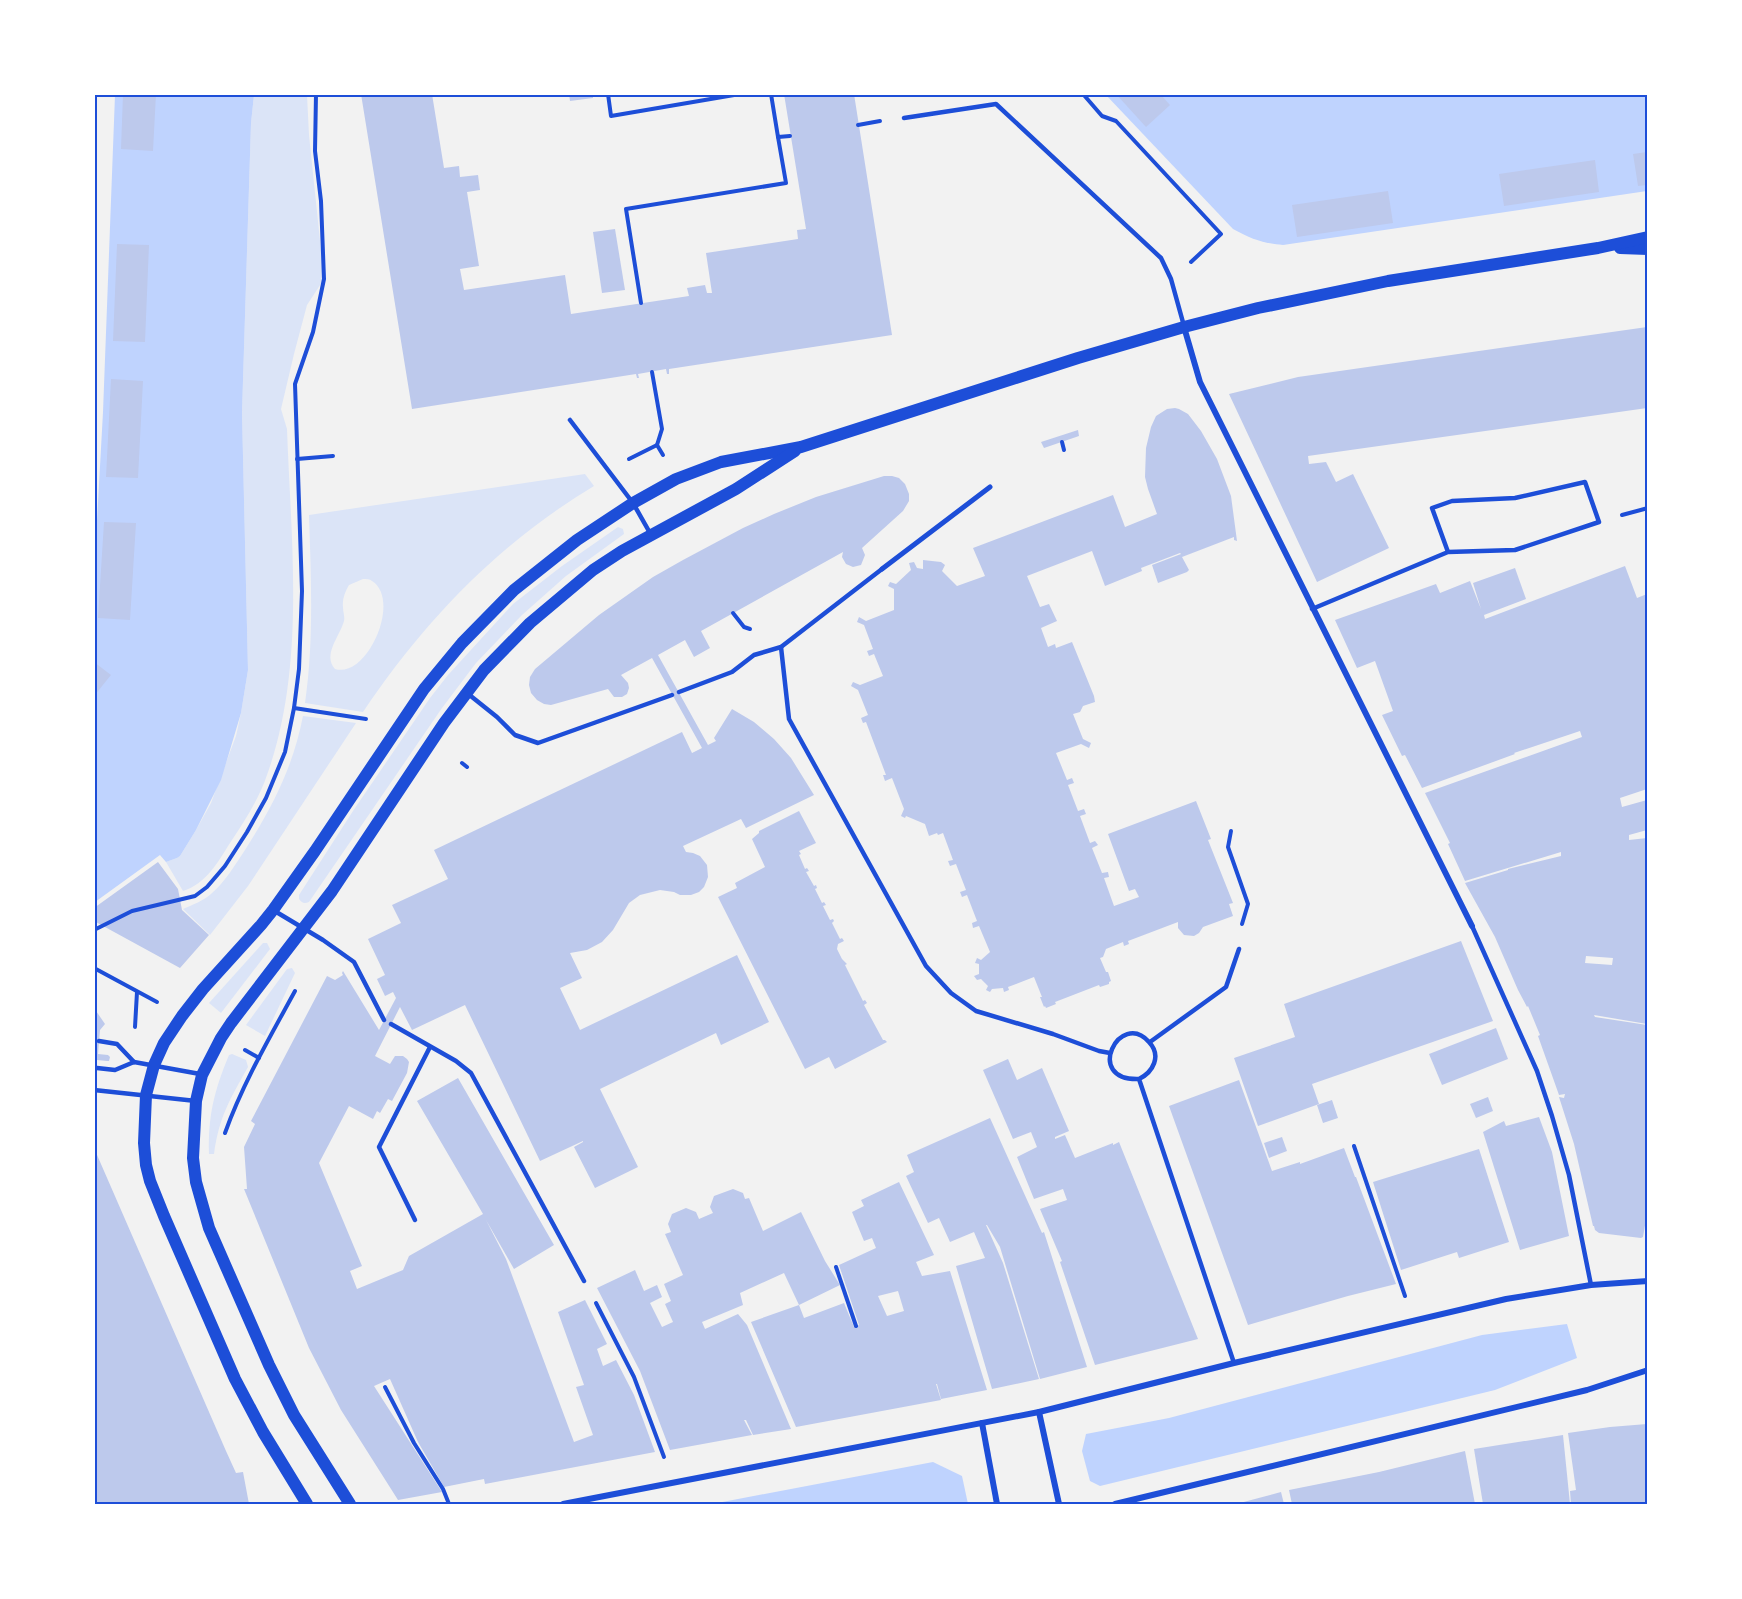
<svg xmlns="http://www.w3.org/2000/svg" width="1742" height="1599" font-family="Figtree,sans-serif">
  <rect width="100%" height="100%" fill="#f2f2f2"/>
  <g fill="#dbe4f7" fill-rule="evenodd">
    <path d="M254,95H307L309,135L324,279L307,305L294,354L281,409L287,429C291,542 306,667 267,775C259,799 244,822 230,843C218,862 206,884 183,891L166,862L177,858L180,856L196,830L211,803L236,736L241,713L248,670L242,413L251,123Z"/>
    <path d="M585,474L594,486C499,543 425,620 363,712L305,703C314,641 311,578 309,515ZM363,579C366,579 370,579 372,581C402,600 367,679 335,669C322,655 340,636 344,621C345,616 343,613 343,607C342,599 345,592 349,585Z"/>
    <path d="M618,527L623,529L624,534L566,576L522,615L476,663L442,708L309,902C304,904 302,903 299,899V895L353,811L430,698L448,675L513,604L562,566Z"/>
    <path d="M303,716L356,723L248,886L210,935L183,909C192,905 203,901 211,894C225,882 235,865 245,850C273,806 293,767 303,716Z"/>
    <polygon points="263,943 267,943 270,949 221,1013 209,1003"/>
    <polygon points="292,968 295,973 265,1036 246,1025 287,969"/>
    <path d="M232,1054L246,1060L248,1067C230,1099 219,1117 214,1154H209C208,1116 214,1091 229,1055Z"/>
  </g>
  <g fill="#bfd3fe">
    <polygon points="115,95 254,95 251,123 242,413 248,670 241,713 221,780 196,830 180,856 177,858 166,862 160,855 95,902 94,575 103,412"/>
    <path d="M1106,95H1647V191L1283,245C1262,243 1251,239 1233,229Z"/>
    <polygon points="1567,1324 1577,1358 1495,1390 1100,1486 1090,1481 1082,1451 1086,1434 1169,1418 1482,1335"/>
    <polygon points="933,1462 962,1476 968,1504 712,1504"/>
  </g>
  <g fill="#bdc9ec" fill-rule="evenodd">
    <polygon points="123,94 156,94 153,151 121,149"/>
    <polygon points="361,94 432,94 444,168 459,166 460,177 478,175 480,190 467,192 479,266 460,269 464,290 565,275 571,314 689,296 687,288 705,285 707,293 712,293 706,253 798,239 797,230 806,229 784,94 854,94 892,335 669,369 669,374 667,374 666,369 638,374 639,378 637,378 636,374 412,409"/>
    <polygon points="569,94 593,94 593,98 570,101"/>
    <polygon points="1116,94 1160,94 1170,105 1146,127"/>
    <polygon points="1647,152 1647,185 1638,186 1633,154"/>
    <polygon points="1595,160 1599,192 1504,206 1499,174"/>
    <polygon points="1388,191 1393,223 1297,237 1292,205"/>
    <polygon points="615,229 625,290 602,293 593,232"/>
    <polygon points="117,244 149,245 145,342 113,341"/>
    <polygon points="1647,327 1647,408 1308,456 1309,464 1326,462 1336,482 1353,474 1389,548 1317,582 1229,394 1298,377"/>
    <polygon points="111,379 143,381 138,478 106,477"/>
    <polygon points="1175,408 1179,409 1188,414 1201,431 1217,459 1231,496 1237,541 1234,540 1234,537 1182,557 1189,570 1187,572 1158,583 1152,565 1181,554 1180,553 1141,568 1142,571 1105,586 1092,551 1027,576 1040,607 1049,604 1057,621 1041,628 1048,647 1055,644 1056,648 1072,642 1094,696 1095,702 1083,706 1080,712 1073,714 1083,739 1091,743 1089,748 1081,744 1056,753 1067,780 1072,778 1074,783 1068,785 1078,811 1084,809 1086,814 1080,816 1090,843 1095,841 1098,845 1092,848 1102,873 1108,872 1109,877 1104,878 1114,906 1139,897 1135,889 1129,891 1108,834 1196,801 1211,839 1208,840 1233,903 1229,904 1233,916 1203,927 1199,933 1194,936 1184,935 1178,928 1178,922 1128,941 1129,944 1124,946 1123,942 1106,949 1103,957 1100,958 1106,972 1108,972 1111,981 1109,982 1109,984 1100,987 1099,985 1055,1002 1056,1004 1046,1008 1045,1006 1044,1007 1040,997 1042,997 1034,977 1008,987 1009,990 1004,992 1003,988 992,989 990,992 986,990 988,986 981,979 977,980 974,976 979,974 979,964 975,963 977,958 981,960 990,952 979,926 973,928 972,923 977,921 967,895 962,897 960,892 966,890 956,864 950,866 948,861 953,860 943,833 938,835 937,833 929,836 925,824 906,816 905,818 901,816 904,809 892,778 885,781 883,775 886,775 866,722 863,723 861,718 868,715 858,690 851,686 853,682 860,685 883,676 874,654 869,656 867,651 873,649 864,625 857,622 859,617 866,621 894,610 894,589 888,586 890,582 896,584 911,570 909,563 914,562 917,568 923,569 923,560 941,562 945,565 942,571 957,586 985,576 973,548 1113,495 1125,527 1157,514 1148,489 1145,477 1146,448 1151,427 1156,416 1167,409"/>
    <polygon points="1078,430 1079,436 1044,448 1041,442"/>
    <polygon points="884,476 892,476 899,478 905,484 909,494 909,501 903,511 862,548 865,555 861,565 853,567 846,564 842,557 843,552 701,631 710,648 694,657 685,640 658,655 708,745 716,741 714,738 732,709 754,722 774,739 791,758 814,795 746,828 741,819 683,846 686,852 693,853 700,856 707,865 708,877 704,887 699,892 691,895 680,895 674,892 660,890 640,895 629,903 613,930 602,942 587,950 570,953 582,978 560,988 580,1030 737,955 769,1022 721,1045 716,1033 600,1089 638,1167 595,1188 574,1147 583,1142 583,1141 540,1161 465,1005 412,1030 400,1007 375,1056 390,1064 395,1056 403,1056 407,1059 409,1062 407,1073 392,1101 388,1099 380,1113 377,1111 373,1119 349,1106 319,1163 362,1266 350,1271 357,1289 403,1270 409,1256 483,1214 417,1101 458,1078 554,1245 514,1269 486,1220 506,1259 574,1442 593,1435 576,1387 584,1385 558,1312 585,1300 607,1344 597,1349 603,1366 616,1360 634,1395 655,1452 485,1484 484,1479 444,1487 418,1442 390,1379 374,1386 442,1492 398,1500 341,1410 309,1348 244,1189 247,1189 244,1147 255,1124 251,1121 327,976 335,980 343,975 342,973 343,971 379,1030 396,998 393,992 385,996 377,979 385,975 368,939 401,923 392,905 448,879 434,850 682,732 692,753 702,748 652,658 621,675 628,683 629,688 627,694 622,697 614,697 608,689 551,705 544,704 537,700 531,693 529,685 530,677 535,669 599,615 653,577 683,560 743,528 774,514 816,497"/>
    <polygon points="104,522 136,523 130,620 98,618"/>
    <path d="M1625,566L1637,598L1647,594V789L1620,798L1622,807L1647,800V830L1629,835V840L1647,838V1024L1594,1015L1595,1017L1647,1025V1214L1643,1237L1641,1238L1599,1233L1595,1230L1594,1226H1593L1574,1144L1559,1097L1564,1098L1565,1094L1559,1095L1538,1036L1540,1035L1528,1006L1527,1007L1518,990L1495,937L1465,883L1508,870V869L1561,856V852L1465,881L1448,844L1450,843L1425,793L1582,737L1580,731L1514,753L1515,754L1422,788L1405,755L1402,756L1382,715L1393,711L1375,661L1357,668L1335,620L1436,584L1440,593L1470,581L1481,609L1473,583L1515,568L1526,599L1484,615L1485,619ZM1586,956L1613,958L1612,965L1585,963Z"/>
    <polygon points="94,662 111,675 94,696"/>
    <polygon points="799,811 816,843 799,851 801,854 799,855 805,869 807,868 809,871 806,872 814,886 816,885 817,888 815,889 822,903 824,902 826,905 823,906 830,920 833,919 834,921 832,923 840,939 842,938 844,941 838,944 837,949 842,959 847,964 845,965 863,1001 865,1000 867,1003 864,1005 883,1040 885,1040 887,1042 835,1069 829,1057 805,1069 718,897 737,888 735,883 765,867 752,839 759,833 759,831"/>
    <polygon points="158,862 178,889 182,910 209,935 180,968 94,921 94,908"/>
    <polygon points="1461,941 1493,1021 1312,1084 1319,1104 1258,1126 1234,1058 1295,1037 1284,1004"/>
    <polygon points="94,1008 105,1024 100,1030 98,1054 108,1055 110,1057 109,1061 107,1061 97,1060 96,1074 94,1074"/>
    <polygon points="1496,1028 1508,1059 1442,1085 1429,1054"/>
    <polygon points="1008,1059 1017,1080 1042,1068 1069,1131 1055,1137 1055,1139 1065,1135 1075,1158 1113,1143 1113,1145 1119,1142 1198,1339 1095,1365 1060,1262 1062,1261 1040,1209 1067,1200 1063,1189 1034,1199 1017,1157 1037,1147 1031,1132 1013,1139 983,1070"/>
    <polygon points="1239,1080 1272,1171 1300,1162 1300,1164 1344,1148 1355,1177 1356,1177 1396,1284 1348,1296 1248,1325 1169,1106"/>
    <polygon points="1488,1097 1493,1111 1476,1118 1470,1104"/>
    <polygon points="1332,1100 1338,1118 1323,1123 1317,1105"/>
    <polygon points="1539,1117 1552,1152 1569,1236 1520,1250 1483,1132 1504,1121 1506,1126"/>
    <polygon points="990,1118 1042,1233 1044,1232 1087,1367 1040,1379 1000,1247 987,1225 986,1225 1003,1263 1039,1379 992,1389 956,1266 985,1258 974,1232 950,1242 939,1218 928,1223 906,1176 914,1172 907,1155"/>
    <polygon points="1282,1137 1287,1151 1269,1158 1264,1143"/>
    <polygon points="94,1148 226,1451 236,1473 243,1472 249,1504 94,1504"/>
    <polygon points="1479,1149 1509,1242 1459,1258 1457,1252 1401,1270 1373,1182"/>
    <path d="M899,1182L934,1255L916,1262L922,1276L950,1271L987,1390L941,1399L937,1384H936L941,1400L796,1427L751,1322L799,1305L804,1318L844,1303L854,1327L859,1325L839,1265L876,1248L872,1238L864,1241L852,1212L864,1206L861,1200ZM898,1291L904,1311L887,1316L878,1296Z"/>
    <polygon points="733,1189 743,1193 745,1199 749,1198 763,1231 801,1212 825,1261 840,1285 799,1305 784,1273 740,1293 743,1305 702,1322 705,1329 738,1314 747,1325 791,1429 753,1435 746,1420 744,1420 752,1435 670,1450 640,1371 597,1288 635,1270 644,1291 657,1285 662,1297 650,1303 662,1327 673,1322 665,1304 671,1301 664,1284 683,1275 665,1234 671,1232 668,1224 672,1214 686,1208 696,1212 699,1219 713,1213 710,1207 714,1196"/>
    <polygon points="1647,1424 1647,1504 1571,1504 1570,1491 1576,1490 1568,1433 1610,1427"/>
    <polygon points="1563,1435 1570,1504 1483,1504 1474,1449"/>
    <polygon points="1465,1451 1475,1504 1292,1504 1289,1490 1379,1472"/>
    <polygon points="1281,1492 1284,1504 1236,1504"/>
  </g>
  <g fill="none" stroke-linecap="round" stroke-linejoin="round">
    <g stroke="#1d4ed8" stroke-width="4">
      <polyline points="608,94 611,116 740,94"/>
      <polyline points="771,94 778,137 790,136"/>
      <polyline points="1083,94 1102,116 1116,121 1221,234 1191,262"/>
      <polyline points="858,125 880,121"/>
      <polyline points="641,303 626,209 786,183 778,137"/>
      <polyline points="652,372 662,429 657,445"/>
      <polyline points="1062,442 1064,450"/>
      <polyline points="297,459 333,456"/>
      <polyline points="629,459 657,445 663,455"/>
      <polyline points="1622,515 1648,508"/>
      <polyline points="733,613 744,627 750,629"/>
      <polyline points="294,708 366,719"/>
      <polyline points="462,763 467,767"/>
      <polyline points="1231,831 1228,847 1248,904 1242,924"/>
      <polyline points="94,930 132,911 195,896 207,887 225,866 247,832 266,798 285,752 294,708 299,669 302,591 295,384 313,332 324,279 321,201 315,151 316,94"/>
      <polyline points="94,968 157,1002"/>
      <polyline points="135,1027 137,992"/>
      <polyline points="245,1050 259,1058"/>
      <path d="M225,1133C243,1083 270,1037 295,991"/>
      <polyline points="1354,1146 1405,1296"/>
      <polyline points="836,1267 856,1326"/>
      <polyline points="596,1303 634,1377 664,1457"/>
      <polyline points="385,1387 414,1443 443,1489 449,1504"/>
    </g>
    <g stroke="#1d4ed8" stroke-width="4.5">
      <polyline points="904,118 996,104 1161,258 1171,279 1184,326"/>
      <polyline points="570,420 633,503 650,533"/>
      <polyline points="1312,609 1448,552 1515,550 1599,522 1585,482 1515,498 1452,501 1432,508 1448,552"/>
      <polyline points="781,647 789,719 926,966 951,993 976,1011 1053,1034 1099,1051 1110,1053"/>
      <polyline points="679,692 732,672 754,655 781,647 882,569"/>
      <polyline points="467,693 497,717 515,735 538,743 672,695"/>
      <polyline points="273,910 323,940 354,962 384,1020"/>
      <polyline points="1472,926 1537,1071 1552,1116 1569,1175 1591,1285"/>
      <polyline points="391,1024 456,1061 471,1073 584,1281"/>
      <polyline points="99,1041 117,1044 134,1062"/>
      <polyline points="1150,1042 1226,987 1239,949"/>
      <polyline points="97,1068 115,1070 134,1062 200,1074"/>
      <path d="M1139,1079C1153,1072 1162,1056 1149,1042C1120,1009 1083,1081 1139,1079L1234,1363"/>
      <polyline points="94,1090 196,1101"/>
      <polyline points="415,1220 379,1147 430,1047"/>
    </g>
    <polyline stroke="#1d4ed8" stroke-width="5" points="882,569 990,487"/>
    <g stroke="#1d4ed8" stroke-width="6">
      <polyline points="1184,327 1200,382 1472,926"/>
      <polyline points="1039,1412 1059,1504"/>
      <polyline points="982,1423 997,1504"/>
      <polyline points="563,1504 1039,1412 1234,1363 1506,1299 1591,1285 1648,1281"/>
      <polyline points="1115,1504 1587,1390 1648,1370"/>
    </g>
    <g stroke="#1d4ed8" stroke-width="12">
      <polyline points="1620,248 1648,249"/>
      <polyline points="307,1504 263,1432 235,1379 164,1216 150,1181 146,1165 144,1143 146,1095 154,1065 164,1043 182,1016 203,989 261,925 273,910 315,851 424,689 462,643 514,590 577,540 633,503 676,479 721,462 801,447 1078,358 1184,327 1258,308 1388,281 1598,248 1648,237"/>
      <polyline points="350,1504 294,1415 269,1365 209,1228 196,1182 193,1158 196,1101 202,1075 221,1038 231,1023 332,891 444,723 484,670 530,623 593,570 622,551 736,489 795,451"/>
    </g>
  </g>
  <rect width="1742" height="1599" fill="none" stroke="#ffffff" stroke-width="192"/>
  <rect x="96" y="96" width="1550" height="1407" fill="none" stroke="#1d4ed8" stroke-width="2"/>
</svg>
